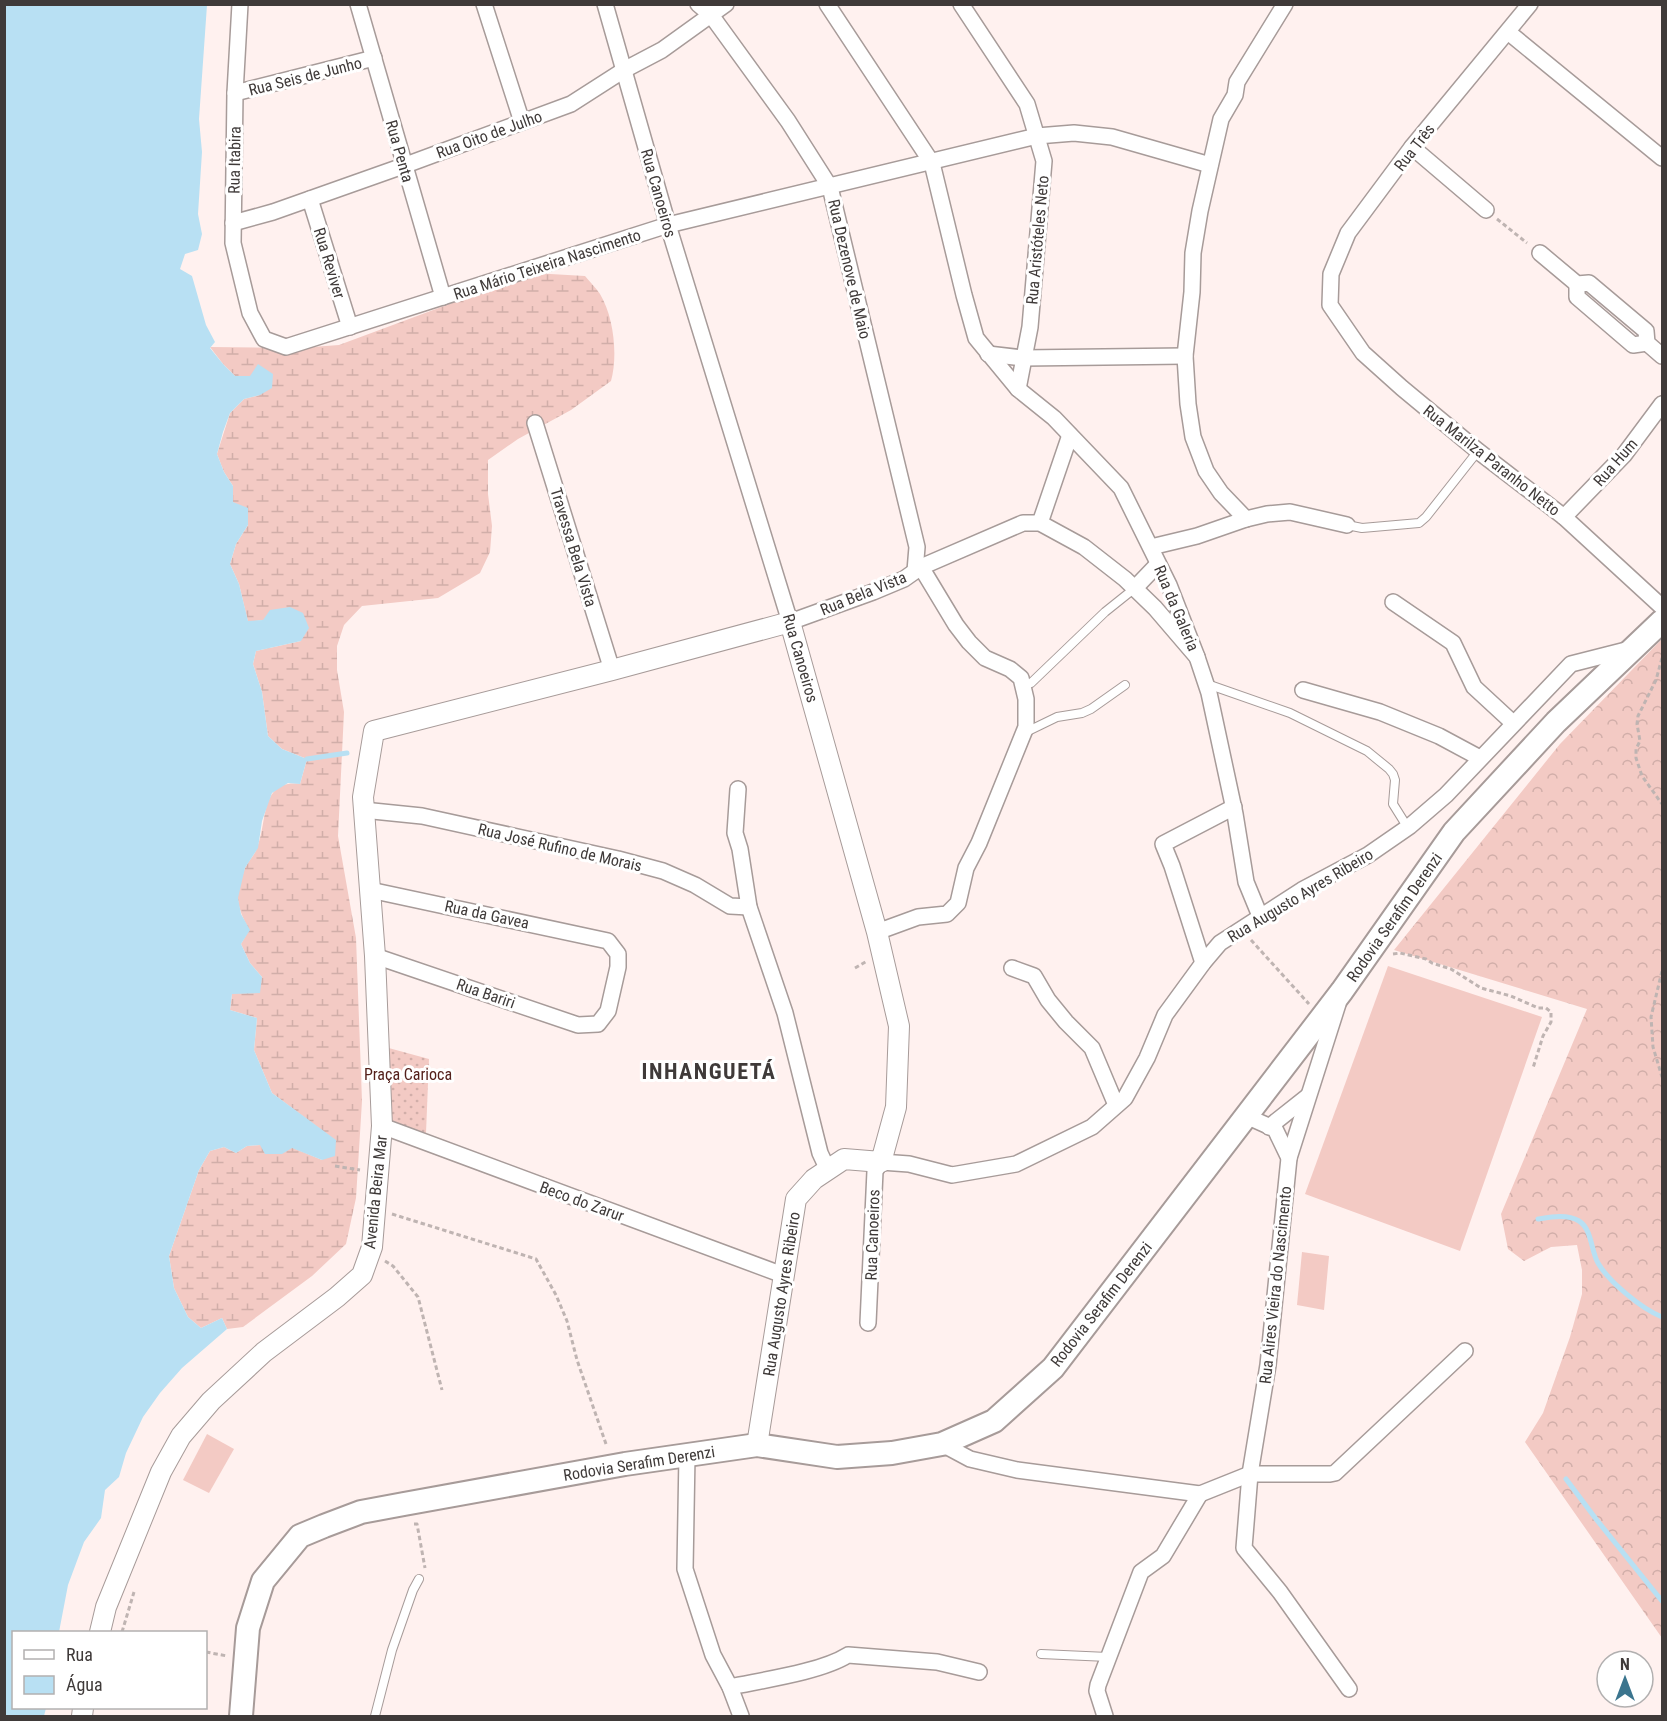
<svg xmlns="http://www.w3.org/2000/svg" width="1667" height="1721" font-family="'Roboto Condensed',sans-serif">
  <defs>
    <pattern id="green-dots" width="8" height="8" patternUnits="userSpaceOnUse" patternTransform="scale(1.5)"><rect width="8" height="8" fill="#f3cac4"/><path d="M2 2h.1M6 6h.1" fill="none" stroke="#d1aea9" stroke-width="1.8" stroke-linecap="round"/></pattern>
    <pattern id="forest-crowns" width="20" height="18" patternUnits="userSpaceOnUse" patternTransform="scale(1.5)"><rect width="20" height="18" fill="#f3cac4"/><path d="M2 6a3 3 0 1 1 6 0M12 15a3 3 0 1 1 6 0" fill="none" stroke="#d1aea9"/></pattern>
    <pattern id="wetland-marsh" width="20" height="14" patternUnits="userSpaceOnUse" patternTransform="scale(1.5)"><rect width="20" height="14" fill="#f3cac4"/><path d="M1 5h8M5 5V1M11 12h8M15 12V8" fill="none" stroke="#d1aea9"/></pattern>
  </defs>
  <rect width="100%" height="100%" fill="#fff1ef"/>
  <polygon fill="url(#green-dots)" points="385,1047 429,1059 426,1133 390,1122"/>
  <polygon fill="url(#forest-crowns)" points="1662,639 1662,1638 1525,1442 1543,1413 1570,1337 1582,1294 1582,1270 1577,1245 1551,1247 1524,1261 1508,1249 1501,1214 1587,1009 1394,950 1560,744"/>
  <path fill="url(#wetland-marsh)" d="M533,273L585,276C590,282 596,288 600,294C614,317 618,356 611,381L571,410L518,439L488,460V494L492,526L490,552L480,573L438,598L362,606L344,625L337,646V670L344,712L338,836L356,938L362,1101L356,1198L346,1244L312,1276L243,1327L227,1329L222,1318L201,1328L188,1317L174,1288L169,1256L199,1170L210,1151L224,1147L236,1153L247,1146L261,1145L291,1147L322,1160L336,1141L272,1093L254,1050L257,1018L230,1010L232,994L262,977L250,963L241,944L249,930C244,920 237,907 238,895C239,887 242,876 245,868C248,861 255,855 257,848C268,823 259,779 300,784L307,759L282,749L268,736L262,692L253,664L256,651L301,641L263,620L248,622L239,584L230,564L236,544L248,525L233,502V486L224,472L217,454L230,413L244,399L260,395L250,376H235L223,364L210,347L299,348L339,345Z"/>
  <g fill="#f3cac4">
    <polygon points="1388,966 1542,1017 1460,1251 1305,1194"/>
    <polygon points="1302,1252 1329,1256 1324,1310 1297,1305"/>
    <polygon points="207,1434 234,1449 209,1493 183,1480"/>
  </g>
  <polygon fill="#b8e0f3" points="5,4 207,5 199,119 202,152 198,214 202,234 198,250 185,254 180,269 192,276 206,325 215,342 210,348 223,364 235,376 250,376 258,364 273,374 272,388 260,395 244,399 230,413 223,432 217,454 224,472 233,486 233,502 248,508 248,525 236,544 230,564 239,584 248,621 263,620 270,610 290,607 303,613 309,628 301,641 256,651 253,664 262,692 268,736 282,749 307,759 300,784 288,783 272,793 262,821 258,848 245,868 238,898 241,914 250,930 241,944 250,963 262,977 260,993 232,994 230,1010 257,1018 254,1050 272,1093 336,1140 335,1156 322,1160 292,1148 282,1154 265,1154 260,1145 247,1146 236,1153 224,1147 210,1151 199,1170 169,1256 174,1288 188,1317 201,1328 222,1318 227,1329 182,1368 160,1393 143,1417 126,1453 119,1477 105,1490 101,1518 84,1542 68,1585 59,1632 14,1632 14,1708 46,1708 44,1716 4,1716"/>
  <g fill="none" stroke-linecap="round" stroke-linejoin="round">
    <g stroke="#b8e0f3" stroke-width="5">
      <polyline points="307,759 347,753"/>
      <path d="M1538,1219C1551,1217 1567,1214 1579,1221C1592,1229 1591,1251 1598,1263C1609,1282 1642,1309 1662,1317"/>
      <polyline points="1566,1479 1596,1519 1662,1601"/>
    </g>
    <g stroke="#a79b99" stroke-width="10">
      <g id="service">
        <polyline points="1347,525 1362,528 1419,523 1426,517 1478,451"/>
        <polyline points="1207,684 1290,713 1367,751 1389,769 1393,774 1395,780 1393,804 1408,828"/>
        <polyline points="1023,686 1031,683 1105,612 1135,588"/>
        <polyline points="1024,733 1057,717 1082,713 1091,709 1125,685"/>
        <polyline points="1041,1654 1108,1657"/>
        <polyline points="375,1716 392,1650 413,1590 419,1579"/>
      </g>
    </g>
    <g stroke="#a79b99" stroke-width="18">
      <g id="minor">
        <polyline points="240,4 235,93 233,243 250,313 264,339 286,347 668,225 1037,136 1074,133 1112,137 1210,165"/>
        <polyline points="358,4 443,297"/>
        <polyline points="484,4 522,122"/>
        <polyline points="605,4 668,225 790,622 873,592 904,579 921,567 1023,523 1040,523 1084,547 1125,579 1155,608 1197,657"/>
        <polyline points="698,4 711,15 788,121 830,187 917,547 915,571"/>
        <polyline points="827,4 932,163 964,295 976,338 1018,389 1054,418 1121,488 1169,585 1197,657 1209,693 1235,814 1246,882 1260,916"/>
        <polyline points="961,4 1027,104 1044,161 1030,327 1018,389"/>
        <polyline points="1530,4 1412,147 1348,233 1331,274 1330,305 1363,353 1402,388 1478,451 1564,517 1662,607"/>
        <polyline points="1508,32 1662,158"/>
        <polyline points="235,93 374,58"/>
        <polyline points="1412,147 1486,210"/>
        <polyline points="310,199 350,327"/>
        <polyline points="233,223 273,212 403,166 571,104 624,70 662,50 726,4"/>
        <polyline points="1540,253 1577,284 1589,283 1646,331 1647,343 1662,356"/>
        <polyline points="1577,284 1577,297 1633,345 1647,343"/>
        <polyline points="988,354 1023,358 1185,356"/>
        <polyline points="535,423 612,670"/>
        <polyline points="1564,517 1624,455 1662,404"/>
        <polyline points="1246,519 1221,493 1206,471 1193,437 1188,404 1185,356 1192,292 1193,253 1200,211 1221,119 1235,95 1237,82 1285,4"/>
        <polyline points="1040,523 1070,435"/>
        <polyline points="1151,547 1197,536 1246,519 1267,514 1290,512 1347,525"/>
        <polyline points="1135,588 1158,564"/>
        <polyline points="1393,602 1453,643 1474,687 1513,723"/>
        <polyline points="1303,690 1380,712 1439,736 1480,758"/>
        <polyline points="738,789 735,833 740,849 749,907 785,1013 820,1153 828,1170"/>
        <polyline points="363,810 422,816 618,859 663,871 695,885 730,906 749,907"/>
        <polyline points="370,890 608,941 618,954 618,967 608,1011 598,1024 578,1025 375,956"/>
        <polyline points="877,932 918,917 947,914 958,903 966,868 979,843 1026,727 1026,699 1021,678 1010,669 985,658 969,642 956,625 921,567"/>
        <polyline points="1203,963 1172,866 1163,844 1234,807"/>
        <polyline points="1012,968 1034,976 1048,1000 1066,1022 1092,1048 1116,1105"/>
        <polyline points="1246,1116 1275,1129 1289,1158 1268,1365 1250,1474 1244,1548 1280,1592 1349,1689"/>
        <polyline points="382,1126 783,1275"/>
        <polyline points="1269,1127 1308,1096"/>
        <polyline points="1289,1158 1338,1004"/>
        <polyline points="868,1323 875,1171 881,1162 909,1164 952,1175 1016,1164 1092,1127 1125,1098 1147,1058 1165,1015 1203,963 1220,943 1302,890 1368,855 1410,826 1446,795 1571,664 1630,649"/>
        <polyline points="942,1444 970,1459 1017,1470 1200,1494 1250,1474 1330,1474 1335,1473 1465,1351"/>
        <polyline points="687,1455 685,1569 713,1655 730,1687 741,1716"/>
        <path d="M730,1687C763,1680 821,1672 848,1655L937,1662L979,1672"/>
        <polyline points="1105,1716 1097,1691 1098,1685 1141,1572 1163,1556 1200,1494"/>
      </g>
    </g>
    <g stroke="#a79b99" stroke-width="22">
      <g id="tertiary">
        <polyline points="100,1632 106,1607 161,1472 181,1436 211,1401 264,1352 337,1297 362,1275 372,1247 382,1126 375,956 363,797 374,731 612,670 790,622 877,932 899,1026 896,1107 881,1162 844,1159 814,1179 796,1199 757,1445"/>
        <polyline points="82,1716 83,1708"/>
      </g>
    </g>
    <g stroke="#a79b99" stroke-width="26">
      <polyline id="secondary" points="241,1716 248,1628 263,1581 300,1536 324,1526 361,1512 404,1504 625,1464 757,1445 837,1457 892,1453 942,1444 994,1421 1053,1368 1342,991 1454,832 1556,722 1662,621"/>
    </g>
    <g stroke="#bfb4b2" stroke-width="3" stroke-dasharray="4.5 3" stroke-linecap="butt">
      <polyline points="1497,219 1527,243"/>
      <polyline points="1662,658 1656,680 1638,716 1637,724 1640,741 1636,749 1636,758 1642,776 1662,804"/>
      <polyline points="1251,940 1309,1004"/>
      <polyline points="1393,954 1400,953 1426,959 1432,963 1451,969 1481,988 1511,996 1538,1008 1546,1008 1551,1012 1551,1022 1543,1036 1533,1068"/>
      <polyline points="855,968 867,961"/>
      <polyline points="1662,971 1651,1017 1653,1047 1662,1077"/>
      <polyline points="335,1166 360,1170"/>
      <polyline points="392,1214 536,1259 556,1295 567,1321 577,1360 607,1447"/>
      <polyline points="385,1261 393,1266 418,1297 442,1390"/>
      <polyline points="414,1524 417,1524 425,1568"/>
      <polyline points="122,1632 134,1592"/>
      <polyline points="206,1652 227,1656"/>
    </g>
    <use href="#service" stroke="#fff" stroke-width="8"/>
    <use href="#minor" stroke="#fff" stroke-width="15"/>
    <use href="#tertiary" stroke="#fff" stroke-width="20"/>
    <use href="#secondary" stroke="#fff" stroke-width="22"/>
  </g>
  <g text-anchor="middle" stroke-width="6" stroke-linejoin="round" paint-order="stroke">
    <g font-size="16" fill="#3f3a39" stroke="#fff">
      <text transform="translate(305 76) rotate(-14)" y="6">Rua Seis de Junho</text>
      <text transform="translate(489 134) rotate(-20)" y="6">Rua Oito de Julho</text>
      <text transform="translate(1414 147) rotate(-52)" y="6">Rua Três</text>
      <text transform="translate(400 151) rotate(74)" y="6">Rua Penta</text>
      <text transform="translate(234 160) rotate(-89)" y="6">Rua Itabira</text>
      <text transform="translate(659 193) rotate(74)" y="6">Rua Canoeiros</text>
      <text transform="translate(1037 240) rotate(-85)" y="6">Rua Aristóteles Neto</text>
      <text transform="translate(330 263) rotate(73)" y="6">Rua Reviver</text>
      <text transform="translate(547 264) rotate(-18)" y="6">Rua Mário Teixeira Nascimento</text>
      <text transform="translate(850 269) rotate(77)" y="6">Rua Dezenove de Maio</text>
      <text transform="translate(1492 460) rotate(38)" y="6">Rua Marilza Paranho Netto</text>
      <text transform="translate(1615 462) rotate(-49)" y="6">Rua Hum</text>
      <text transform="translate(574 547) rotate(73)" y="6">Travessa Bela Vista</text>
      <text transform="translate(863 593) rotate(-22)" y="6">Rua Bela Vista</text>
      <text transform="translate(1177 608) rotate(67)" y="6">Rua da Galeria</text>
      <text transform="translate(801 658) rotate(74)" y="6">Rua Canoeiros</text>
      <text transform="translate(560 847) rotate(13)" y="6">Rua José Rufino de Morais</text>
      <text transform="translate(1300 895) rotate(-31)" y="6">Rua Augusto Ayres Ribeiro</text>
      <text transform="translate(487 914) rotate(12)" y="6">Rua da Gavea</text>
      <text transform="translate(1394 917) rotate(-55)" y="6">Rodovia Serafim Derenzi</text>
      <text transform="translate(486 993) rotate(19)" y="6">Rua Bariri</text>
      <text transform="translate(375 1192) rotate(-84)" y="6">Avenida Beira Mar</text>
      <text transform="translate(582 1201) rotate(20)" y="6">Beco do Zarur</text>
      <text transform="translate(872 1235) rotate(-88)" y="6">Rua Canoeiros</text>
      <text transform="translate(1275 1285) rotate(-84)" y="6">Rua Aires Vieira do Nascimento</text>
      <text transform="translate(781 1294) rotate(-81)" y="6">Rua Augusto Ayres Ribeiro</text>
      <text transform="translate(1101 1304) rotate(-52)" y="6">Rodovia Serafim Derenzi</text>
      <text transform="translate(639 1463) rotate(-9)" y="6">Rodovia Serafim Derenzi</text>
    </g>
    <g font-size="16" fill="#54201b" stroke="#fff">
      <text x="408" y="1080">Praça Carioca</text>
    </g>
    <g font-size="22" font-weight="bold" letter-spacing="1.5" fill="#3f3a39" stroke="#fff">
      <text x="709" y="1079">INHANGUETÁ</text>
    </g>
  </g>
  <rect width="1667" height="1721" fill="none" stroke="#3f3a39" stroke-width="12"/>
  <rect x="12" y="1631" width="195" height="78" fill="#ffffff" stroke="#b2b0b0" stroke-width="1.5"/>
  <rect x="24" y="1650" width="30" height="9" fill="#ffffff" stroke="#b2b0b0" stroke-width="1.5"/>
  <text x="66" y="1661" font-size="18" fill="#3f3a39">Rua</text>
  <rect x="24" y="1676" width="30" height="18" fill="#b8e0f3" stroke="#b2b0b0" stroke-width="1.5"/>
  <text x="66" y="1691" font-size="18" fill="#3f3a39">Água</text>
  <g transform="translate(1625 1679)"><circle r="28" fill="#ffffff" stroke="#b2b0b0" stroke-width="1.5"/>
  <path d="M0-4.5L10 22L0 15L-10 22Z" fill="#3b758e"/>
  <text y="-9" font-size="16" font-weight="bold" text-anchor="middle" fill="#3f3a39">N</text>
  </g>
</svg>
